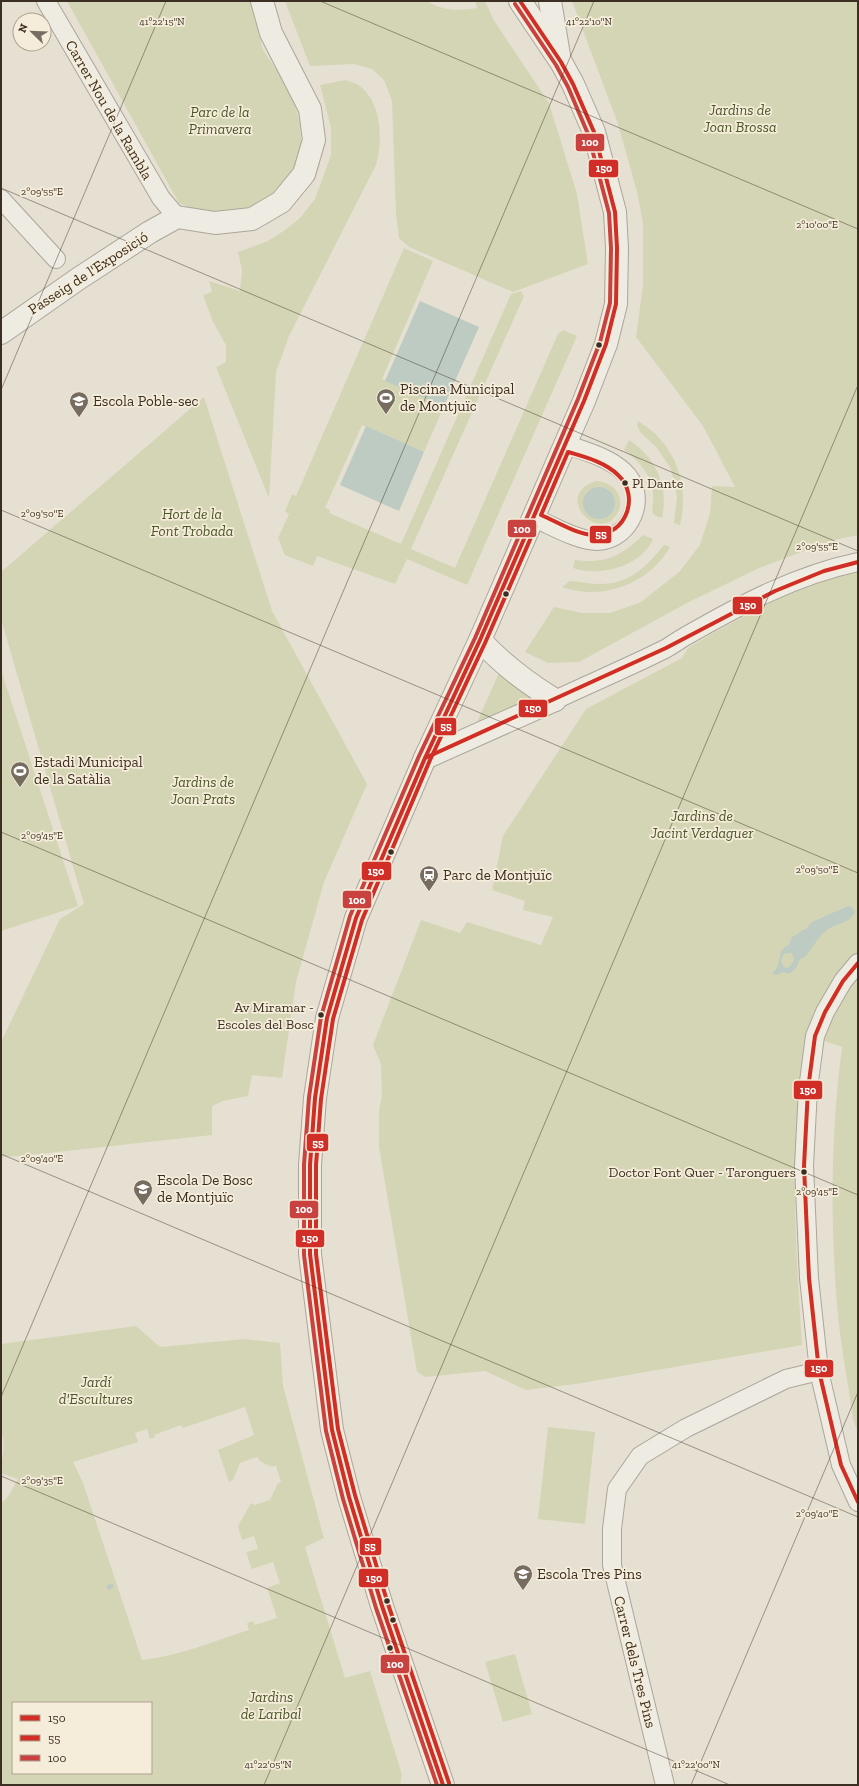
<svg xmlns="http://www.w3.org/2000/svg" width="859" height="1786" font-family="'Zilla Slab',serif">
  <rect width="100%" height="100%" fill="#e6e0d2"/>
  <g fill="#d4d5b5" fill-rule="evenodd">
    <polygon points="67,1 250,1 263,50 292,93 300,123 302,152 292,177 277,195 250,209 223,213 194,209 179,203"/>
    <path d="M285,1H427C443,11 458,11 477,8L475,1H485L493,19L549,103L577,194L588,264L513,292L409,247L399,238L396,215L392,101L384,80L372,69L354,64L310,66Z"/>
    <polygon points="572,1 858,1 858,535 830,541 757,569 687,603 579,662 548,663 525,652 554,607 582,613 610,613 641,602 679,572 700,545 710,513 712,486 735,487 703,426 636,337 643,285 643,223 637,192 618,124"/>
    <path d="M345,80C350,82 356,83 360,86C382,103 383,141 376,165L289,336L276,372L269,498L216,367L226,362V345L213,322L203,295L212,292L209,281L240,291L242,270L238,252L268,241L285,230L300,218L315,199L331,155V128L320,85Z"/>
    <polygon points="404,248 433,261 382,379 444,406 424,452 362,425 325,508 330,510 329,513 401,544 511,294 521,291 524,296 411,549 455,568 558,334 563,330 577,336 467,585 407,559 395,584 317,556 313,566 285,555 278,538 289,514 285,512 292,494 296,496"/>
    <polygon points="204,397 272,611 367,784 324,882 296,982 282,1078 252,1075 248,1096 223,1101 212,1106 212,1135 30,1155 1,1157 1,1042 60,919 84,904 1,619 1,572"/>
    <path d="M638,421C675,443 690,484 680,525L674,523L677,497L671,469L657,448L640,432L637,425Z"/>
    <path d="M629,440C656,458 669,486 662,518C659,517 655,516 653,514C651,511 654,500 653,495C653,476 639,461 624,450Z"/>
    <path d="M596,481C613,482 626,496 618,512C600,547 551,495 596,481ZM596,487L605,488L614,509L606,517L583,502L587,492Z"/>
    <path d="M643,535L653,539C641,567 599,577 573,568L575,560C606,564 621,556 643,535Z"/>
    <path d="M664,545L670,547C648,585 602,601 562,587L570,581C579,581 588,584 598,584C629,585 646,567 664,545Z"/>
    <path d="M858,571V1433L853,1419C848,1381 840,1343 837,1305C830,1219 831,1132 842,1047L807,1035C800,1062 799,1089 797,1117C792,1193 797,1269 802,1345L576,1384L526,1390L485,1371L425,1377L417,1372L379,1147V1111L382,1095L381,1064L373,1045L421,920L460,933L467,922L541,945L553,917L523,910L525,901L492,890L503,836L586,709L682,658L688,648L715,632L786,594L836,576Z"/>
    <polygon points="1,670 78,906 1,931"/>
    <polygon points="499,673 511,683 533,696 534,700 481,728 477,722"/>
    <path d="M136,1326L160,1347L244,1339L280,1343L283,1386L324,1538L305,1547L345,1678L370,1671L402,1775L400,1785H1V1504L9,1495L18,1479L1,1473C1,1459 7,1444 1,1432V1344ZM245,1407L254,1435L218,1450L229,1482L233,1480L240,1463L257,1457C259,1462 271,1468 276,1466L281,1482L278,1483L270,1500L255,1505L251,1503L238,1526L242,1540L254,1536L258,1549L246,1552L252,1569L273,1562L280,1583L267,1588L277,1618L255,1625L253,1621L247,1623L249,1630C214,1641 179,1656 142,1660L83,1483L73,1462L138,1442L135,1433L147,1429L150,1439L155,1437L154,1435L181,1425L183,1428ZM13,1703H151V1773H13Z"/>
    <polygon points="548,1427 595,1432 585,1524 538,1519"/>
    <polygon points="515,1654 532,1714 503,1722 485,1662"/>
  </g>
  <g fill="#bdcbc3" fill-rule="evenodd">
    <polygon points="420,301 479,327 444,406 385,381"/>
    <polygon points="366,426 424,452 399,511 340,485"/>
    <circle cx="599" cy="503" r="16"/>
    <path d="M848,906L852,907L855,912C850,922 842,922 832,927C818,934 815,946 805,957L800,959L796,968L789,974L784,972L776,975L772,973C774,971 775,970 777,968C781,959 778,949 789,945L792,937C798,935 800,930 806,929L812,922ZM788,953H792L794,960L789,967L786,968L783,966L781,961L784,954Z"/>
  </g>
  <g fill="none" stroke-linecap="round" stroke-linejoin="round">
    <polyline stroke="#bdcbc3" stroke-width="5" points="109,1587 111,1586"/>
    <g stroke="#aca59a" stroke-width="20">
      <g id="minor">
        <polyline points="46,1 161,198 177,217"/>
        <polyline points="1,199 56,259"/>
        <path d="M534,518C551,525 578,541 597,541C631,540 650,495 623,471C608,457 584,451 565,444"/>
        <path d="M555,700C591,683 629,667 665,649C672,645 679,640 686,636C740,605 796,575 858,562"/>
        <polyline points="858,963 843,981 825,1012 815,1036 808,1089 804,1166 809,1278 819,1371 841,1465 858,1502"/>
        <polyline points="665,1785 612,1565 612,1529 617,1489 640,1456 686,1428 786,1379 819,1371"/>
      </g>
    </g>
    <g stroke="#aca59a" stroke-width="24">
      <g id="tertiary">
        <polyline points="550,1 559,55"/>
        <polyline points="1,333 78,279 150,232 177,217 215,223 252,219 281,202 304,174 314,140 310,109 271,33 262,1"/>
        <path d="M480,640C503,665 526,682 555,700"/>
        <polyline points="425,758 555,700"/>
        <polyline points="443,1785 382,1606 349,1497 332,1430 310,1254 310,1165 315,1098 327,1018 356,918 425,758 480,640 584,401 606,344 616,304 617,248 615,212 594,132 573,84 561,62 520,1"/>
      </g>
    </g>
    <use href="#minor" stroke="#eeebe3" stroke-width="18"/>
    <use href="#tertiary" stroke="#eeebe3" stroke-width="22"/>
    <g stroke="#f5edda" stroke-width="7">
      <g id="bus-1">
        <polyline points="425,758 666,648 775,591 824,571 858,562"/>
        <polyline points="858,963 843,981 825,1012 815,1036 808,1089 804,1166 809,1278 819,1371 841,1465 858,1502"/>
        <polyline points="443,1785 382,1606 349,1497 332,1430 310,1254 310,1165 315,1098 327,1018 356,918 425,758 480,640 584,401 606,344 616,304 617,248 615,212 594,132 573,84 561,62 520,1"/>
      </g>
    </g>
    <g stroke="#f5edda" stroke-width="7">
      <g id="bus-2">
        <path d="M568,452C585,457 605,462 618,475C640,495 627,535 595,535C577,535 558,522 541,515Z"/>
        <polyline points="449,1783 388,1604 355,1495 338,1429 316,1254 316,1165 321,1099 333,1019 362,920 430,760 485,643 536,526"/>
      </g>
    </g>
    <g stroke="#f5edda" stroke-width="7">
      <polyline id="bus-3" points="437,1785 376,1608 343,1499 326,1431 304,1255 304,1165 309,1097 321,1017 350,916 419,756 475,638 578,399 600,342 610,303 611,248 609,213 588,134 568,87 556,65 515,4"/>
    </g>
    <use href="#bus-1" stroke="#d02e26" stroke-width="4"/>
    <use href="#bus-2" stroke="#d02e26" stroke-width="4"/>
    <use href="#bus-3" stroke="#c9423f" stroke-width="4"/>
  </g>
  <path fill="none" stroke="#3b2e22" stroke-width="1" stroke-opacity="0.45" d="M320,1L858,229M1,188L858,551M1,390L166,1M1,510L858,873M1,832L858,1195M1,1154L858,1517M1,1397L594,1M1,1476L730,1785M264,1785L858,385M691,1785L858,1392"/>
  <defs>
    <g id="stadium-pin" transform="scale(1)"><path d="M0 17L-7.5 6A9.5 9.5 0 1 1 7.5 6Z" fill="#776c60" stroke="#f5edda"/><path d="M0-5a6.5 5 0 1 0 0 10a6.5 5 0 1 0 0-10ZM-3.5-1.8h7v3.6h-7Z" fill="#fff"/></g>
    <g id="school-pin" transform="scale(1)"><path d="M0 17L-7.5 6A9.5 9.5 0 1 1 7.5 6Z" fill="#776c60" stroke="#f5edda"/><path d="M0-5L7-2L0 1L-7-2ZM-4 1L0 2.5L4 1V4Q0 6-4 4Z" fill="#fff"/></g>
    <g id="station-pin" transform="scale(1)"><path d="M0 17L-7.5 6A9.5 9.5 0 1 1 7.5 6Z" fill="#776c60" stroke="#f5edda"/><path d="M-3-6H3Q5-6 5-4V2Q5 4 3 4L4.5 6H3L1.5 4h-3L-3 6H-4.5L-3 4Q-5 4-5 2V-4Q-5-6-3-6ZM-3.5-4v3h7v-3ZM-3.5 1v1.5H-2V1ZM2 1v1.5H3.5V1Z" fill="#fff"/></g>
  </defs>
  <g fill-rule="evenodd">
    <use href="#stadium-pin" x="386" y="398"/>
    <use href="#school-pin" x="79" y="401"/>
    <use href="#stadium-pin" x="20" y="771"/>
    <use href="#station-pin" x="429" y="875"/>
    <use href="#school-pin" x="143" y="1189"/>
    <use href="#school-pin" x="523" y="1574"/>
  </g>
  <g fill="#3b2e22" stroke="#f5edda" stroke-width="1.5">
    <circle cx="599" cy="345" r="3.5"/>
    <circle cx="625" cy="483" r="3.5"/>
    <circle cx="506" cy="594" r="3.5"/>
    <circle cx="391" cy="852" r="3.5"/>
    <circle cx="321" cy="1015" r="3.5"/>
    <circle cx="804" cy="1172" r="3.5"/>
    <circle cx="387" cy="1601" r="3.5"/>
    <circle cx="393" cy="1620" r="3.5"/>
    <circle cx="390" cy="1648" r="3.5"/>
  </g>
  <g text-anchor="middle" stroke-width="3.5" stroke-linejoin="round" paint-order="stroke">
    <g font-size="14" fill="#3b2e22" stroke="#f5edda" text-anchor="end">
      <text x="632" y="488" text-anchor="start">Pl Dante</text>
      <text x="314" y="1012">Av Miramar -<tspan x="314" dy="17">Escoles del Bosc</tspan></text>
      <text x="796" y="1177">Doctor Font Quer - Taronguers</text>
    </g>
    <g font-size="15" fill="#3b2e22" stroke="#f5edda">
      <text transform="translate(109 110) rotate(60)" y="5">Carrer Nou de la Rambla</text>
      <text transform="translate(88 273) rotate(-33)" y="5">Passeig de l'Exposició</text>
      <text transform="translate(635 1662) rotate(76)" y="5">Carrer dels Tres Pins</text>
    </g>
    <g font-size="15" font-style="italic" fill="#4b5729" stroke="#f5edda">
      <text x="740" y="115">Jardins de<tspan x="740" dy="17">Joan Brossa</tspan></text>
      <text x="220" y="117">Parc de la<tspan x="220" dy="17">Primavera</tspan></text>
      <text x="192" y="519">Hort de la<tspan x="192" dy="17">Font Trobada</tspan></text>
      <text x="203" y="787">Jardins de<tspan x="203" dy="17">Joan Prats</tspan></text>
      <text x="702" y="821">Jardins de<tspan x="702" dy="17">Jacint Verdaguer</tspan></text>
      <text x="96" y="1387">Jardí<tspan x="96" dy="17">d'Escultures</tspan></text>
      <text x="271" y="1702">Jardins<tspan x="271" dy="17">de Laribal</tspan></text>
    </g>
    <g font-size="15" fill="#3b2e22" stroke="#f5edda" text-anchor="start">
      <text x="400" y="394">Piscina Municipal<tspan x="400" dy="17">de Montjuïc</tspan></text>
      <text x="93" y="406">Escola Poble-sec</text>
      <text x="34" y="767">Estadi Municipal<tspan x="34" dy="17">de la Satàlia</tspan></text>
      <text x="443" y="880">Parc de Montjuïc</text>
      <text x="157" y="1185">Escola De Bosc<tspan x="157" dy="17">de Montjuïc</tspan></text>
      <text x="537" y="1579">Escola Tres Pins</text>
    </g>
  </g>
  <g font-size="10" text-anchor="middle" fill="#3b2e22" stroke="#f5edda" stroke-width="3.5" stroke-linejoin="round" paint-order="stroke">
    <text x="162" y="25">41°22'15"N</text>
    <text x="589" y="25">41°22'10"N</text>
    <text x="42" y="195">2°09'55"E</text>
    <text x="817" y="228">2°10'00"E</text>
    <text x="42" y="517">2°09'50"E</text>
    <text x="817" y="550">2°09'55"E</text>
    <text x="42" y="839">2°09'45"E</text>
    <text x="817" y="873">2°09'50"E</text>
    <text x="42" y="1162">2°09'40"E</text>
    <text x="817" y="1195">2°09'45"E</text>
    <text x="42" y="1484">2°09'35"E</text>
    <text x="817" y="1517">2°09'40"E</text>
    <text x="268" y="1768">41°22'05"N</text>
    <text x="696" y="1768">41°22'00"N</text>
  </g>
  <g stroke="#f5edda" stroke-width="1.5">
    <rect x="575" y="133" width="30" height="19" rx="4" fill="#c9423f"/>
    <rect x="588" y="159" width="31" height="19" rx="4" fill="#d02e26"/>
    <rect x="507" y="519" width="30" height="19" rx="4" fill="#c9423f"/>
    <rect x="589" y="525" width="23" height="19" rx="4" fill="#d02e26"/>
    <rect x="732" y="596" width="31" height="19" rx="4" fill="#d02e26"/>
    <rect x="518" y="699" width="30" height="19" rx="4" fill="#d02e26"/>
    <rect x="434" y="717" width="23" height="19" rx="4" fill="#d02e26"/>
    <rect x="361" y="861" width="31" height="20" rx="4" fill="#d02e26"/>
    <rect x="342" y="890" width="30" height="19" rx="4" fill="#c9423f"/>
    <rect x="793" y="1080" width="30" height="20" rx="4" fill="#d02e26"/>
    <rect x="306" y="1133" width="23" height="19" rx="4" fill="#d02e26"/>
    <rect x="289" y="1200" width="30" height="19" rx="4" fill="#c9423f"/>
    <rect x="295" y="1229" width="30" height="19" rx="4" fill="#d02e26"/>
    <rect x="804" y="1359" width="30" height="19" rx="4" fill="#d02e26"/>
    <rect x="359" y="1537" width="23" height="19" rx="4" fill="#d02e26"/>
    <rect x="358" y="1568" width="31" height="20" rx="4" fill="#d02e26"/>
    <rect x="380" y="1654" width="30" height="20" rx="4" fill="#c9423f"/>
  </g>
  <g font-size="11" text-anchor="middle" font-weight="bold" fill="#fff">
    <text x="590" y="146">100</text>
    <text x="604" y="172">150</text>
    <text x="522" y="533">100</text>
    <text x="601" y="538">55</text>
    <text x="748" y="609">150</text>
    <text x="533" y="712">150</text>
    <text x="446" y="730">55</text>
    <text x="376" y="875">150</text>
    <text x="357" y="904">100</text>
    <text x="808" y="1094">150</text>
    <text x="318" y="1147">55</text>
    <text x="304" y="1213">100</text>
    <text x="310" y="1242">150</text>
    <text x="819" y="1372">150</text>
    <text x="370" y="1550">55</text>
    <text x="374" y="1582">150</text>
    <text x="395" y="1668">100</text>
  </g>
  <rect width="859" height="1786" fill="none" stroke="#3b2e22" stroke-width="4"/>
  <rect x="12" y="1702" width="140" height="72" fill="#f5edda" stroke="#aba190"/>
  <rect x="20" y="1715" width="20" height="6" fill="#d02e26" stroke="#aba190"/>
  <text x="48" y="1722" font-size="12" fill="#3b2e22">150</text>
  <rect x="20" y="1735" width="20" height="6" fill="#d02e26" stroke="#aba190"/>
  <text x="48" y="1742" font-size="12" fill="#3b2e22">55</text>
  <rect x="20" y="1755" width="20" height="6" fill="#c9423f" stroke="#aba190"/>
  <text x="48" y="1762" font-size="12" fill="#3b2e22">100</text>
  <g transform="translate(32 32) rotate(293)"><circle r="19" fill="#f5edda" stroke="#aba190"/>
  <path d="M0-3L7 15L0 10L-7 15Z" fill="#776c60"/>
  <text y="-6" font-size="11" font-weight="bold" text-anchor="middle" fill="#3b2e22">N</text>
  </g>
</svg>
